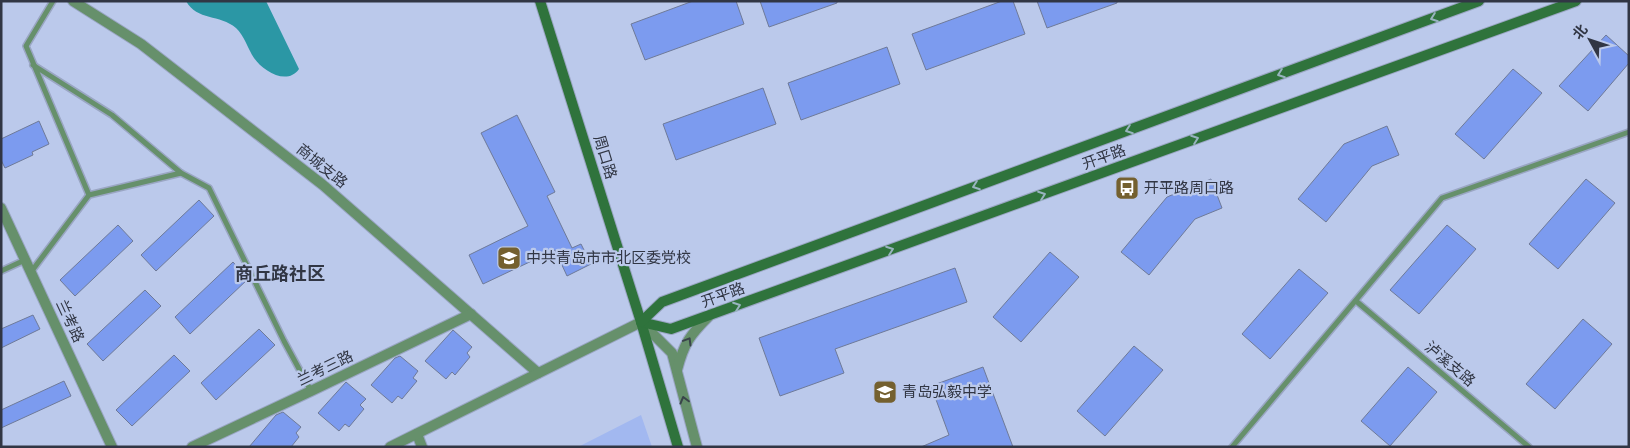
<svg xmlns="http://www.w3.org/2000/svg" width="1630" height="448" font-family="'Work Sans','Noto Sans SC',sans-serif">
  <rect width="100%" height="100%" fill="#bbc9eb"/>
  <polygon fill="#a2b8f0" points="641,415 652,447 578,447"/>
  <path fill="#2b97a5" d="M186,1H266L299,69C287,86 263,71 254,58C248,49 244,35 236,28C220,14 197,21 186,1Z"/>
  <g fill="#7c9bef" stroke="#6e7a99">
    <polygon points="693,1 736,1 744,24 645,60 631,24"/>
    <polygon points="760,1 837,1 837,3 769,27"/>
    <polygon points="1002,1 1013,1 1025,34 926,70 912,34"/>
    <polygon points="1037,1 1117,1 1117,3 1047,28"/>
    <polygon points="1606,35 1629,56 1629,63 1588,111 1559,86"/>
    <polygon points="887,47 900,84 801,120 788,83"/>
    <polygon points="1513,69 1542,93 1484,159 1455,134"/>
    <polygon points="763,88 776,124 676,160 663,124"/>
    <polygon points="517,115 555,192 547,196 572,248 581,244 591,264 567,276 555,250 483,284 469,255 528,226 481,133"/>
    <polygon points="39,121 49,144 32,152 33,155 5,168 1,160 1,139"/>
    <polygon points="1387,126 1399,155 1372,166 1326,222 1298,199 1344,144"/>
    <polygon points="1211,179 1222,208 1195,219 1149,275 1121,252 1167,197"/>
    <polygon points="1586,179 1615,203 1558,269 1529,244"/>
    <polygon points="199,200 214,216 156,271 141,255"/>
    <polygon points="118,225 133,241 75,296 60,280"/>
    <polygon points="1447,225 1476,249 1419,314 1390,290"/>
    <polygon points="1050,252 1079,277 1021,342 993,317"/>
    <polygon points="233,262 248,279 190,334 175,317"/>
    <polygon points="955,268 967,302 835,349 844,373 780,396 759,338"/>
    <polygon points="1299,269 1328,293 1270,359 1242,334"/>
    <polygon points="145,290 161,306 103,361 87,344"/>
    <polygon points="33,315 40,329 1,348 1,329"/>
    <polygon points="1583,319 1612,344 1555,409 1526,384"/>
    <polygon points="259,329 275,345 216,400 201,383"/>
    <polygon points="453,330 472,347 467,353 470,357 455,375 452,372 446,379 425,361"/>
    <polygon points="1134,346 1163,370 1105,436 1077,411"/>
    <polygon points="174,355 190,371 132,426 116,410"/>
    <polygon points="400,356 418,371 413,378 417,381 402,399 398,396 392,403 371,385 395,358"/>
    <polygon points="983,367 1013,447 921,447 949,435 931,386"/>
    <polygon points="1408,367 1437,392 1390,446 1361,421"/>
    <polygon points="64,381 71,396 1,428 1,410"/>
    <polygon points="346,382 366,399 360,405 364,409 349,427 345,424 339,431 318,413"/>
    <polygon points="283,412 301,427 296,433 299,437 291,447 249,447 276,415"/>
  </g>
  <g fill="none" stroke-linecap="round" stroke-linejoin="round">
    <g stroke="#9aa6c3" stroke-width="8">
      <g id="service">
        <polyline points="53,1 26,46 89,195"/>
        <polyline points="33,65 112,115 181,173 209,188 284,341 311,391"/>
        <polyline points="1,271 25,260"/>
        <polyline points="31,272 89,195 181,173"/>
        <polyline points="1356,301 1529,447"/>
        <polyline points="1232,447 1442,198 1629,132"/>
      </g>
    </g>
    <g stroke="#9aa6c3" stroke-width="12">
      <g id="minor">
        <polyline points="73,1 141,44 323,185 538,373"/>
        <polyline points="1,208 112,447"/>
        <polyline points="641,322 672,353 697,447"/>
        <path d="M677,370C684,343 690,335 709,316"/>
        <polyline points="417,434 422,447"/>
        <polyline points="192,447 311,391 471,314"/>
      </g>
    </g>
    <g stroke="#9aa6c3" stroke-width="12">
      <polyline id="tertiary" points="390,447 641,322"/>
    </g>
    <g stroke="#9aa6c3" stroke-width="12">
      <g id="secondary">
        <polyline points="540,1 641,322 678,447"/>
        <polyline points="641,322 671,329 1576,1"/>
        <polyline points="641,322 662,302 1479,1"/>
      </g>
    </g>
    <use href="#service" stroke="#66906b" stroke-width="5"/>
    <use href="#minor" stroke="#66906b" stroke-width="10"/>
    <use href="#tertiary" stroke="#66906b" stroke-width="10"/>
    <use href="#secondary" stroke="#2f733c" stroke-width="10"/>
  </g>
  <defs><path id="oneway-chevron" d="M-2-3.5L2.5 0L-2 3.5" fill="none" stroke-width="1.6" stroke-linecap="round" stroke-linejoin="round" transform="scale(1.25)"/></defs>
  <g stroke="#98b4bf">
    <use href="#oneway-chevron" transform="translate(1434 18) rotate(160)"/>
    <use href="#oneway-chevron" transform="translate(1281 74) rotate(160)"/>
    <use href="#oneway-chevron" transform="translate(1129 130) rotate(160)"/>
    <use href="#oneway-chevron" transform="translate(1195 139) rotate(-20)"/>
    <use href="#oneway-chevron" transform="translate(976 186) rotate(160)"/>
    <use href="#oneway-chevron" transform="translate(1042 195) rotate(-20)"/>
    <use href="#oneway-chevron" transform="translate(890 250) rotate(-20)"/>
    <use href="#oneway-chevron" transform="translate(737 306) rotate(-20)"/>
  </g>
  <g stroke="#39444a">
    <use href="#oneway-chevron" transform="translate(688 341) rotate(-59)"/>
    <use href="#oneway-chevron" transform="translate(684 400) rotate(-105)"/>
  </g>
  <defs>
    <g id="bus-square" transform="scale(1.25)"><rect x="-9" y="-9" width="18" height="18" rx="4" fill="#74602f" stroke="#bbc9eb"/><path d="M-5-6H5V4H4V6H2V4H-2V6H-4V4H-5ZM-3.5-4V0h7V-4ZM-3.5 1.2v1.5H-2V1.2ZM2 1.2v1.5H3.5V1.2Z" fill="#fff"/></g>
    <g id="university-square" transform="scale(1.25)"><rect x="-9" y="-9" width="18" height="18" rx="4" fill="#74602f" stroke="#bbc9eb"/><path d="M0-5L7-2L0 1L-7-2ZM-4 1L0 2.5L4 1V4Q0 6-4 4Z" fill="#fff"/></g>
    <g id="school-square" transform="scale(1.25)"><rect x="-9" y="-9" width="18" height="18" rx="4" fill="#74602f" stroke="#bbc9eb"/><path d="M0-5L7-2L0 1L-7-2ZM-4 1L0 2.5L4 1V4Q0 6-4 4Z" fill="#fff"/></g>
  </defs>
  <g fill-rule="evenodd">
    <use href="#bus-square" x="1127" y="188"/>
    <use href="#university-square" x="509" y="258"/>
    <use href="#school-square" x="885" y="392"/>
  </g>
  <g text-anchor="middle" stroke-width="4.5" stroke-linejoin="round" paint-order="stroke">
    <g font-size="15" fill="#313644" stroke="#bbc9eb">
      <text transform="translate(605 157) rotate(73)" y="5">周口路</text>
      <text transform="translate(1104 157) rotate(-20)" y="5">开平路</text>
      <text transform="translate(322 166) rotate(39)" y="5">商城支路</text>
      <text transform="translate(723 295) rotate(-20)" y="5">开平路</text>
      <text transform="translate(70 321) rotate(65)" y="5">兰考路</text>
      <text transform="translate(1450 364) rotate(40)" y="5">泸溪支路</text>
      <text transform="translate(325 368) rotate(-26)" y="5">兰考三路</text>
    </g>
    <g font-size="15" fill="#313644" stroke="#bbc9eb" text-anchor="start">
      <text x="1144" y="193">开平路周口路</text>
      <text x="526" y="263">中共青岛市市北区委党校</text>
      <text x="902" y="397">青岛弘毅中学</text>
    </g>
    <g font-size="18" font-weight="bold" fill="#313644" stroke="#bbc9eb">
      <text x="280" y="280">商丘路社区</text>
    </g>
  </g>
  <rect width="1630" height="448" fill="none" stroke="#313644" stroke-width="5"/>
  <g transform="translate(1590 40) rotate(310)" stroke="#bbc9eb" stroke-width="4" paint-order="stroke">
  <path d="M0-4L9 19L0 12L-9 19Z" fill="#313644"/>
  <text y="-8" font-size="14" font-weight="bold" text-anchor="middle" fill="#313644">北</text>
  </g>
</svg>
